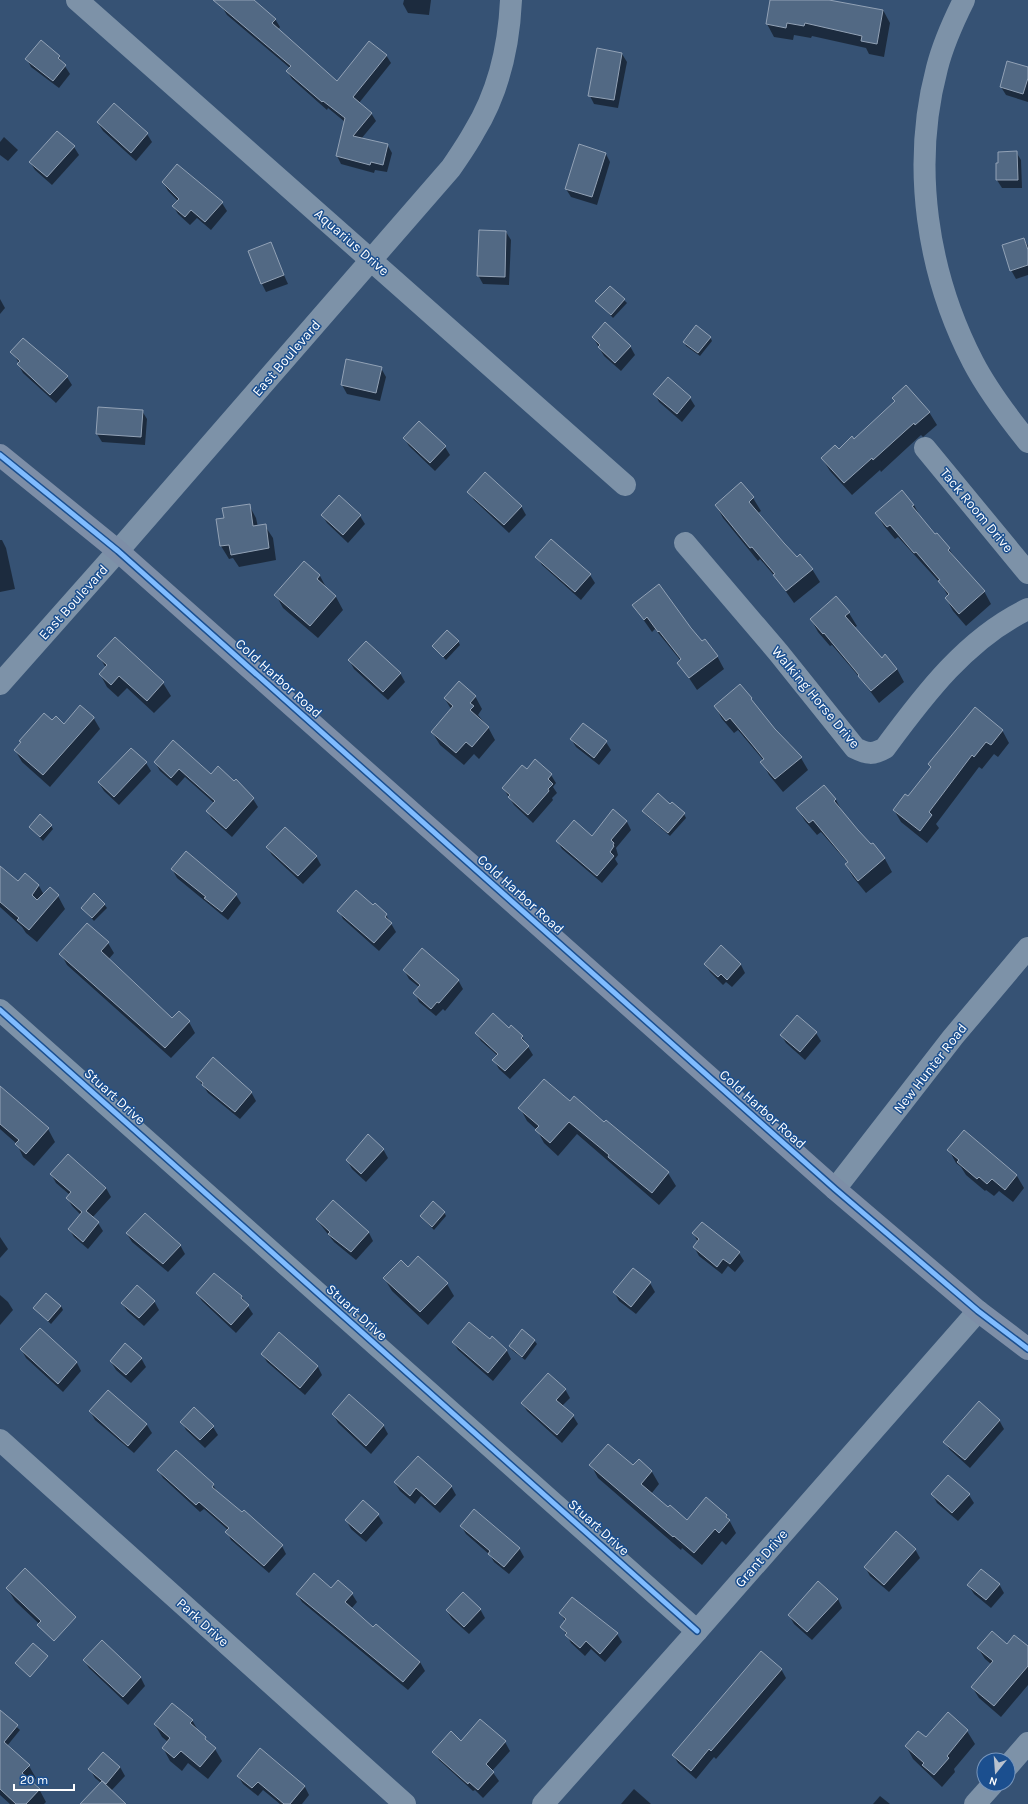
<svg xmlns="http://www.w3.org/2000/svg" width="1028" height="1804" font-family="Karla,sans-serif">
  <rect width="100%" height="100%" fill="#365274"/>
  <g fill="#0007">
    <polygon points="228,0 253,0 275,19 280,27 278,30 337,82 386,55 391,63 359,103 371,113 376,121 361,139 387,144 392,153 387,172 375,170 374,173 341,164 337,156 345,122 328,108 327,110 292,79 287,71 290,68 227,15 222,7"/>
    <polygon points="404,0 431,0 429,15 408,13 403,4"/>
    <polygon points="771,0 809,0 883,10 890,23 884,57 869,54 866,48 812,36 811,38 794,35 793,40 774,37 767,24"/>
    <polygon points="622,54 627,62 618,108 594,104 590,96"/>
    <polygon points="59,57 70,74 59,88 31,67 27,59"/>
    <polygon points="1028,68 1028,102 1006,95 1001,87"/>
    <polygon points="114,104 147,134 152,142 136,161 103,131 98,123"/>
    <polygon points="57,132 74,147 79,155 52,185 35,170 30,162"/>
    <polygon points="4,137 18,150 8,161 0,155 0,142"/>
    <polygon points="1016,152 1021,160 1022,188 1002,188 997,180 997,164"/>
    <polygon points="606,154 610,162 597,205 571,197 566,189"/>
    <polygon points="163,182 222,203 227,211 211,230 197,218 190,225 178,214 173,206 178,201 168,191"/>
    <polygon points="506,232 511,240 509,285 483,284 478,275"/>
    <polygon points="1024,239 1028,246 1028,275 1016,279 1011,270"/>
    <polygon points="270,244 288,284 266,292 262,284"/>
    <polygon points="0,299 5,308 0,314"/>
    <polygon points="624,300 627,303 613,318 597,301"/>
    <polygon points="593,337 630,346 635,355 621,371 604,356"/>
    <polygon points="710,337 712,341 700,356 686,346 684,342"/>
    <polygon points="12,352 67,377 72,385 56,403 23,373 18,364 19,363"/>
    <polygon points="347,361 381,368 386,377 380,401 347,394 342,385"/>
    <polygon points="655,394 690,398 695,406 682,422 659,402"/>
    <polygon points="142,411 147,419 145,445 102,442 97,434"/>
    <polygon points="929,412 937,425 923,437 921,435 881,472 880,470 852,495 830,471 822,458 854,440"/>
    <polygon points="404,438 445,447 450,455 435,471 409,446"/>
    <polygon points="741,484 753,498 761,511 758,513 797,558 812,569 820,582 794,603 777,579 760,559 758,561 723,518 716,505"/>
    <polygon points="469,492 521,506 526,515 509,533 474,500"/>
    <polygon points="249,505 256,518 258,527 265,526 273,538 276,560 239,567 233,558 229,559 221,546 217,520 225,519"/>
    <polygon points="914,505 921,518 935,535 949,549 957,561 984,591 991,604 966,626 953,611 946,598 948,596 941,584 898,537 895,539 884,526 876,513"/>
    <polygon points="322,515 360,516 365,524 348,543 327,523"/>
    <polygon points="0,540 2,540 6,548 15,589 0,592"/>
    <polygon points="551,541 590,575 595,583 581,600 542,565 537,557"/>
    <polygon points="304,562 320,576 327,589 336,597 343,610 318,638 283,608 276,595"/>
    <polygon points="836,597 849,613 857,626 854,628 882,659 885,656 897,669 904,682 879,703 861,679 832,645 830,646 818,632 811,619"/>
    <polygon points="633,605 702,643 717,656 724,669 697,690 679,663 681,661 655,629 652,632"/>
    <polygon points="458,641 460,645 446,660 433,646"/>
    <polygon points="99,656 163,683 171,696 154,713 127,688 118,697 107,687 100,674 106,668"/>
    <polygon points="349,660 400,673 405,682 388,700 354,669"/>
    <polygon points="740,685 757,708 787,744 789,743 801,758 808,770 783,792 769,775 762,762 764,761 738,730 734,733 722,719 715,706"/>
    <polygon points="475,696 482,709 478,715 488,727 495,740 479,759 474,754 464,765 440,745 432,732 451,709 445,699"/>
    <polygon points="93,717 100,729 50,787 22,762 15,750 65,725"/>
    <polygon points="1002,730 1009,743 998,757 994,754 982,769 979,767 936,824 939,828 927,843 901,822 894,810 908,798 931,768 929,764"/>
    <polygon points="571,739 606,742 611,750 599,765 576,747"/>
    <polygon points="535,761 551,775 556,783 553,787 557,793 552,798 553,800 533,823 514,805 503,788 527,771"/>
    <polygon points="155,762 211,775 253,799 258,807 232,837 212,819 207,811 214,803 185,777 177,786 160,771"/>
    <polygon points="146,763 151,771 119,805 104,791 99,783"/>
    <polygon points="824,786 836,800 843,813 871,846 873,844 885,859 892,872 866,893 853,877 846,865 848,863 821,832 817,835 805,821 797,808"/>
    <polygon points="670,806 684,814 686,818 670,836 646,815 643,811"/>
    <polygon points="613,811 627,822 631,830 616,848 618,855 615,859 618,864 602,883 562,849 557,841 592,837"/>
    <polygon points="51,826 53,829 43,841 30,827"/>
    <polygon points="267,847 316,856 321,865 303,884 272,855"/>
    <polygon points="186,852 236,895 241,903 228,920 177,878 172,869"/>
    <polygon points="0,867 18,882 25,874 39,886 44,895 58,896 65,909 37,942 26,933 22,927 0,907"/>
    <polygon points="104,904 107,908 94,921 82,908"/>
    <polygon points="373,906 386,915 396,932 379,951 343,919 339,911"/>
    <polygon points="108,943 114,953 108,960 172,1020 179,1012 189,1022 195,1033 171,1058 67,965 61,954"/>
    <polygon points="721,947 741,965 745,973 732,987 726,982 723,985 710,972 705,964"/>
    <polygon points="404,970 458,980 463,989 445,1011 443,1009 436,1016 419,1002 415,993 419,987 409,979"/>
    <polygon points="798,1016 816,1033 821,1041 805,1060 786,1043 781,1035"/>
    <polygon points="509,1030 522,1037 533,1055 510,1079 499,1069 494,1060 498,1056 481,1041 476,1033"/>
    <polygon points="197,1077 251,1092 256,1101 240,1119 208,1093"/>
    <polygon points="0,1093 48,1129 55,1142 34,1166 23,1157 17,1144 0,1129"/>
    <polygon points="570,1102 605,1123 606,1121 668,1173 676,1186 659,1205 577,1134 558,1156 544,1143 537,1130 527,1121 520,1108"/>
    <polygon points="965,1131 1017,1176 1024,1188 1013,1202 999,1191 994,1196 986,1190 985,1191 966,1175 961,1167 956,1163 949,1150"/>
    <polygon points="383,1149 388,1158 366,1182 352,1169 347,1160"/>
    <polygon points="51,1174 106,1188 111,1197 92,1218 98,1223 103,1231 88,1249 74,1237 69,1229 81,1215 72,1206 67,1198 70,1195 56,1183"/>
    <polygon points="333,1201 369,1233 373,1241 356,1260 334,1242 317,1220"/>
    <polygon points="444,1212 446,1216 434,1230 421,1217"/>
    <polygon points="702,1223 739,1253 744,1261 735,1272 728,1266 722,1274 699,1256 694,1247 698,1242 693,1233"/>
    <polygon points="127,1234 180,1245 185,1254 168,1272 132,1242"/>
    <polygon points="0,1237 8,1249 0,1258"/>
    <polygon points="384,1278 447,1284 454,1296 428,1325 392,1291"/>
    <polygon points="225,1282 242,1297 253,1314 236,1333 202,1301 197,1293"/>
    <polygon points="650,1283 655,1292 636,1314 619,1301 614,1292"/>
    <polygon points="0,1295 8,1302 13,1310 0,1325"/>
    <polygon points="154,1301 159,1310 144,1326 127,1311 122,1303"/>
    <polygon points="61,1306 63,1310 51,1324 34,1308"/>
    <polygon points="40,1329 77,1363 81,1371 63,1392 26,1358 21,1349"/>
    <polygon points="280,1333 318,1367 322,1375 305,1395 267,1362 262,1354"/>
    <polygon points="492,1338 507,1351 511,1359 493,1381 458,1350 453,1342 490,1341"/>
    <polygon points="534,1340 537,1344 525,1360 512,1350 510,1346"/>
    <polygon points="141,1358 146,1367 131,1383 116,1370 111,1362"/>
    <polygon points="565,1389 570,1398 562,1406 573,1416 578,1424 562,1443 527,1411 522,1403"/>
    <polygon points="108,1391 147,1425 152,1433 134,1453 95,1420 90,1411"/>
    <polygon points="333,1414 383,1425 388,1434 371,1454 338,1423"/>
    <polygon points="999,1420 1004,1429 970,1468 950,1450 945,1442"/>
    <polygon points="182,1422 213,1427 218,1435 205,1448 186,1430"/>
    <polygon points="176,1451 213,1485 218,1493 282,1546 286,1554 269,1573 231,1540 227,1532 228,1530 204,1509 200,1512 163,1478 158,1470"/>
    <polygon points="639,1461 652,1472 659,1484 651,1494 668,1509 687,1521 706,1499 727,1516 736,1533 726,1545 722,1541 702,1565 682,1548 681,1550 598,1478 591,1465 633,1467"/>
    <polygon points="395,1483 451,1486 456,1495 440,1513 421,1496 415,1504 400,1491"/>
    <polygon points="932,1494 969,1495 974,1503 958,1521 937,1503"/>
    <polygon points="378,1515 383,1523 366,1542 351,1529 346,1520"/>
    <polygon points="461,1526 519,1548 524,1557 509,1574 494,1562 490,1555 466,1534"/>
    <polygon points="915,1549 920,1558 889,1592 870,1576 865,1567"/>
    <polygon points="25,1570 52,1636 15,1601 7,1588"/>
    <polygon points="819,1582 838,1599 842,1608 812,1640 794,1624 789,1615"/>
    <polygon points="999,1584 1004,1593 991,1608 974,1594 969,1586"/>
    <polygon points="331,1589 352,1594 357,1602 351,1609 374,1629 376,1625 420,1662 425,1671 408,1690 302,1602 297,1594"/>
    <polygon points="480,1609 485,1618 469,1634 452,1619 447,1611"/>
    <polygon points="560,1613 617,1634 622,1642 605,1662 591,1649 585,1656 571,1643 562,1627 566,1622"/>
    <polygon points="1007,1646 1028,1648 1028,1685 1001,1717 979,1698 972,1687 991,1664 985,1659 978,1648"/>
    <polygon points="84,1660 141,1678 145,1686 128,1705 89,1668"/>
    <polygon points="781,1669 786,1678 716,1759 714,1757 696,1779 678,1763 673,1755 705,1717 706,1718"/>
    <polygon points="4,1715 20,1730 7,1746 29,1766 36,1778 32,1783 39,1789 46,1802 44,1804 10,1804 0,1795 0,1720"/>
    <polygon points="192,1720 199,1732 215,1749 222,1761 208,1779 188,1763 182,1771 170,1761 163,1748 168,1742 162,1737 155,1725"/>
    <polygon points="480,1721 505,1742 510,1751 492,1771 499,1781 483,1798 475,1790 473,1791 439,1760 434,1752 462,1742"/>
    <polygon points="967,1731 975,1744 954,1769 955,1772 942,1787 913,1759 906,1746 926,1738"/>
    <polygon points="260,1750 305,1787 309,1795 302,1804 280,1804 263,1790 258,1796 243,1784 238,1776"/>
    <polygon points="103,1754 120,1767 125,1776 111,1791 125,1804 86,1804 101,1783 95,1778 90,1769"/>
    <polygon points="634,1789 651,1804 621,1804"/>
    <polygon points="880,1796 890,1804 873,1804"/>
  </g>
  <g fill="#526984" stroke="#92a2b6">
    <polygon points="213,0 254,0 276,19 272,23 337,81 369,41 387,55 353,97 372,113 353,136 388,144 383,165 371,162 370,165 336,156 345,118 323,101 322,102 286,71 291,66"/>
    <polygon points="770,0 829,0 883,10 877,44 861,41 862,36 805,23 804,26 787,23 786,28 766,24"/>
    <polygon points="41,40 60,56 58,58 66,65 53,81 25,59"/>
    <polygon points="597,48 622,53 614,100 588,96"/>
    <polygon points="1007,61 1028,67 1028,78 1023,94 1000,87"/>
    <polygon points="114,103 148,133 131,153 97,122"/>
    <polygon points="57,131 75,146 47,177 29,162"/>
    <polygon points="579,144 606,153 592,197 565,189"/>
    <polygon points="1017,151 1018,180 996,180 996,163 998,163 998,152"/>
    <polygon points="177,164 223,202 205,222 191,210 185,217 172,206 179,199 162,182"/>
    <polygon points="479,230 506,231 505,277 477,276"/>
    <polygon points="1024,238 1028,250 1028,265 1010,271 1002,245"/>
    <polygon points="271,242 284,275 261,284 248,251"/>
    <polygon points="610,286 625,299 611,315 595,301"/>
    <polygon points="605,322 631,346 615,363 598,347 600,345 592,337"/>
    <polygon points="696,325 711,337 698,353 683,342"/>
    <polygon points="23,338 68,376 50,395 17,364 20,361 10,352"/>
    <polygon points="346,359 382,367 376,393 341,385"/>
    <polygon points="668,377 691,397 677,414 653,394"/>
    <polygon points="906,385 930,412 915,425 914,423 873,460 872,458 844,483 821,458 835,445 839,449 852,436 854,439 895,401 892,398"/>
    <polygon points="98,407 143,410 141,437 96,434"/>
    <polygon points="419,421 446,446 430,463 403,438"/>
    <polygon points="485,472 522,506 504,525 467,492"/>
    <polygon points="741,482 754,497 749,502 784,543 797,557 800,554 813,569 786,591 773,575 775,574 752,547 750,548 715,505"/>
    <polygon points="902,490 914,505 912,506 935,534 937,533 950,548 948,550 985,591 959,614 945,598 949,594 938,581 940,580 916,552 914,553 890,525 887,527 875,513"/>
    <polygon points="339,495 361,515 343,535 321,515"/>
    <polygon points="250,504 253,526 266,524 269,548 231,555 229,545 220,546 216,519 224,518 222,508"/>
    <polygon points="551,539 591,574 575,592 535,557"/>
    <polygon points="304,561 320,575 317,579 336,596 310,626 274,595"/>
    <polygon points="659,584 691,628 702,641 705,639 718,656 689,678 677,663 681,659 659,631 658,632 647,617 644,620 632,605"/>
    <polygon points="836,596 850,612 845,616 882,658 885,654 897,669 871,691 858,676 859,675 824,633 823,634 810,619"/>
    <polygon points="447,630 459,641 443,657 432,646"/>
    <polygon points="115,637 164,682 147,701 119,676 111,685 99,674 107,665 97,656"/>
    <polygon points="366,641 401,673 383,692 348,660"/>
    <polygon points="459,681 476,696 470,703 474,706 470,710 489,727 472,747 466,742 456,753 431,732 453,706 444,698"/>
    <polygon points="740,684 752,698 751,699 775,729 802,757 775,779 760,762 764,759 751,743 730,718 726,721 714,706"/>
    <polygon points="80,705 94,717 94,718 43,775 14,750 21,742 19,741 44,713 52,720 56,716 64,724"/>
    <polygon points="975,707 1003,730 991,745 986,742 974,757 972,755 929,812 932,815 920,831 893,810 905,794 908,796 931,767 928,764"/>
    <polygon points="583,723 607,741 594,758 570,739"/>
    <polygon points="173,740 211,774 218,766 234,781 236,779 254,798 226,829 206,811 215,801 179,769 171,778 154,762"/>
    <polygon points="131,748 147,762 114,797 98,782"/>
    <polygon points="535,759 552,774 548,779 553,784 548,789 549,791 528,815 508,797 510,795 502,788 522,765 527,769"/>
    <polygon points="824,785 836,799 834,801 858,830 871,844 873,843 885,858 858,881 845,864 848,862 813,820 809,823 796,808"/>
    <polygon points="658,793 670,804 672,802 685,813 668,833 642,811"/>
    <polygon points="613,809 627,821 611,840 614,843 613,845 614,846 610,852 614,856 597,876 556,841 574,820 592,836"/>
    <polygon points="40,814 52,825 40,837 29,827"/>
    <polygon points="285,827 317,856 298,876 266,847"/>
    <polygon points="186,851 237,894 222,912 204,898 206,897 171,869"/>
    <polygon points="0,866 18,881 25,873 39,885 32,895 37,900 50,887 59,895 29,930 17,920 19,918 0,902"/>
    <polygon points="356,890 373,905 375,903 387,914 385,917 392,923 374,943 337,911"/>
    <polygon points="94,893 105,904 92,918 81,908"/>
    <polygon points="87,923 109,942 101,951 172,1018 179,1011 190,1021 165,1048 59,954"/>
    <polygon points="721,945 741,964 727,980 721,974 718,977 704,964"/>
    <polygon points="422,948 459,980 439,1003 437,1002 431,1009 413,993 420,985 403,970"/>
    <polygon points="493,1013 509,1028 511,1025 523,1036 521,1038 529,1046 505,1071 492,1060 498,1054 475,1033"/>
    <polygon points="797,1015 817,1032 800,1052 780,1035"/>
    <polygon points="213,1057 252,1092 235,1112 202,1085 203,1083 196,1077"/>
    <polygon points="544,1079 570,1101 574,1096 604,1122 606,1120 669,1172 652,1193 608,1157 609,1155 569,1122 550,1143 535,1130 539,1126 518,1108"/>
    <polygon points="0,1086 49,1128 26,1154 15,1144 19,1140 0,1124"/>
    <polygon points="964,1130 1017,1175 1005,1190 992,1179 987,1184 979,1177 977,1179 957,1162 959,1160 947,1150"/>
    <polygon points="368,1134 384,1149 361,1174 346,1160"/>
    <polygon points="68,1154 106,1188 86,1211 99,1222 83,1242 68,1229 82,1212 66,1198 71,1192 50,1174"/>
    <polygon points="333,1200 369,1232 351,1252 328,1234 330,1232 316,1219"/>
    <polygon points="433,1201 445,1212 432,1227 420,1216"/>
    <polygon points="145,1213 181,1245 163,1264 126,1233"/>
    <polygon points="702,1222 740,1252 730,1264 723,1259 717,1267 693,1247 699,1239 692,1233"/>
    <polygon points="418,1256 448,1283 420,1312 383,1278 401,1260 408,1267"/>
    <polygon points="633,1268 651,1282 631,1307 613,1292"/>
    <polygon points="214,1273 242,1296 241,1298 249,1305 231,1325 196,1293"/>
    <polygon points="137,1285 155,1301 139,1318 121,1303"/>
    <polygon points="46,1293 61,1306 48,1321 33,1308"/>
    <polygon points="469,1322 490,1339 492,1336 507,1350 488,1373 452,1342"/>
    <polygon points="40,1328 77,1362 58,1384 20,1349"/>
    <polygon points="522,1329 535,1340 522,1357 509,1346"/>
    <polygon points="279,1332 318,1366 300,1388 261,1354"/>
    <polygon points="125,1343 142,1358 126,1375 110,1361"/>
    <polygon points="548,1373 566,1389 556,1400 574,1415 557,1435 521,1403"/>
    <polygon points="108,1390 147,1424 128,1446 89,1411"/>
    <polygon points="349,1394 384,1425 366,1446 332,1414"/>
    <polygon points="979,1401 1000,1420 965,1460 943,1442"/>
    <polygon points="194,1407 214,1426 200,1440 180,1422"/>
    <polygon points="608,1444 633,1465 639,1459 652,1471 641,1484 668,1507 670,1505 687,1520 706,1497 727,1515 726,1517 730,1520 719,1533 715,1529 694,1553 674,1536 673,1537 589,1465"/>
    <polygon points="176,1450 214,1484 212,1487 242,1512 244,1510 283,1545 264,1566 225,1532 229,1528 199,1502 196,1505 157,1470"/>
    <polygon points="418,1456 452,1486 435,1505 416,1488 410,1496 394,1482"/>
    <polygon points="948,1475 970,1494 952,1513 931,1494"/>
    <polygon points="363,1500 379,1514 361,1534 345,1520"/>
    <polygon points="474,1509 520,1548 504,1567 488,1554 490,1551 460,1526"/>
    <polygon points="896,1531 916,1549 884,1585 864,1567"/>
    <polygon points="25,1568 76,1617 54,1641 37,1625 41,1621 6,1588"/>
    <polygon points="981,1569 1000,1584 986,1600 967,1585"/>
    <polygon points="314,1573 331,1588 338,1580 353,1593 345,1602 373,1627 376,1624 420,1662 403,1682 296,1594"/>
    <polygon points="818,1581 838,1599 807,1632 788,1615"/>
    <polygon points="463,1592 481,1609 464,1627 446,1610"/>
    <polygon points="572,1597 618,1633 600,1654 586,1641 580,1648 565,1635 567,1633 560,1627 566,1619 559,1613"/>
    <polygon points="992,1631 1007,1644 1014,1635 1028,1646 1028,1666 994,1706 971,1687 993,1661 977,1648"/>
    <polygon points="102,1640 141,1677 123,1697 83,1660"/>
    <polygon points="33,1643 48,1656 30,1677 15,1663"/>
    <polygon points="761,1651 782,1669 711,1751 709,1749 691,1771 672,1755"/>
    <polygon points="172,1703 193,1720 190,1723 206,1737 205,1739 216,1748 200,1767 181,1751 174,1758 162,1748 170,1738 154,1724"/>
    <polygon points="0,1710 18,1725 4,1742 30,1765 22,1773 40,1789 26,1804 16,1804 0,1789"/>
    <polygon points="948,1712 968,1730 947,1756 949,1758 934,1775 922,1765 924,1763 905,1746 918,1731 926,1737"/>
    <polygon points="480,1719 506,1741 486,1764 494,1772 478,1790 469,1782 468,1784 432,1752 451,1731 461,1741"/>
    <polygon points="260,1748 305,1786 290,1804 284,1804 258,1782 252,1788 237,1776"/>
    <polygon points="103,1752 120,1767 106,1784 88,1769"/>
    <polygon points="102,1781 126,1804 80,1804"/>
  </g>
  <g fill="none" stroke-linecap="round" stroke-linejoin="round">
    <g stroke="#7d92a8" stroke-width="22">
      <polyline points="77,0 625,485"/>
      <path d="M964,0C953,22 943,44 937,68C911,166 927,273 973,362C988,391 1008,417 1028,442"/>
      <polyline points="925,448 1028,573"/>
      <path d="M685,543L778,652L855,748C867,754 873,755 885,748C924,695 967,638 1028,609"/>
      <path d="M0,684L118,551L451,168C459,156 467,145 474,132C498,93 509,45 511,0"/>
      <polyline points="0,1010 697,1631"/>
      <polyline points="835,1189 953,1037 1028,948"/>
      <polyline points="0,1440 405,1804"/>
      <polyline points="1008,1766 1028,1743"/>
      <polyline points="543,1804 697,1631 978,1311"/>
      <polyline points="975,1804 993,1784"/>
    </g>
    <polyline stroke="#7d8ea7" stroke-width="22" points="0,455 118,551 835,1189 978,1311 1028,1349"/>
    <g stroke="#1b4f8f" stroke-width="8">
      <g id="cycleway">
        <polyline points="0,455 118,551 835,1189 978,1311 1028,1349"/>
        <polyline points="0,1010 697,1631"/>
      </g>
    </g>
    <use href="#cycleway" stroke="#80bcff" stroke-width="5"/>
  </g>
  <g text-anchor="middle" stroke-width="3" stroke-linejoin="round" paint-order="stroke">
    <g font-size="14" fill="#fff" stroke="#1b4f8f">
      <text transform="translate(352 242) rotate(41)" y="5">Aquarius Drive</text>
      <text transform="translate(286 358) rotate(-49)" y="5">East Boulevard</text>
      <text transform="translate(977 510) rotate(50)" y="5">Tack Room Drive</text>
      <text transform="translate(73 602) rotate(-48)" y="5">East Boulevard</text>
      <text transform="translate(279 678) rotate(42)" y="5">Cold Harbor Road</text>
      <text transform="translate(816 697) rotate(50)" y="5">Walking Horse Drive</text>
      <text transform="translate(521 894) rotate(42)" y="5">Cold Harbor Road</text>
      <text transform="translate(930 1068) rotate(-52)" y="5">New Hunter Road</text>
      <text transform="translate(115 1096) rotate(42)" y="5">Stuart Drive</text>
      <text transform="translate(763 1109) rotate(42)" y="5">Cold Harbor Road</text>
      <text transform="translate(357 1312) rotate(42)" y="5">Stuart Drive</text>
      <text transform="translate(599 1527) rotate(42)" y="5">Stuart Drive</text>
      <text transform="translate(761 1558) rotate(-49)" y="5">Grant Drive</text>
      <text transform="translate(203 1622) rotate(42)" y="5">Park Drive</text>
    </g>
  </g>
  <g transform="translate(996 1772) rotate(197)"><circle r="19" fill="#1b4f8f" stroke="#7695bc"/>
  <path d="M0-3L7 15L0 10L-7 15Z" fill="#b9c2ce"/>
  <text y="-6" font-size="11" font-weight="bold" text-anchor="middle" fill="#ffffff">N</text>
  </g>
  <path d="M14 1784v6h60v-6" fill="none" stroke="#ffffff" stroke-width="2"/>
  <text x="20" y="1784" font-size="12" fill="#ffffff" stroke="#1b4f8f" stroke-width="3" paint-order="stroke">20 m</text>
</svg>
